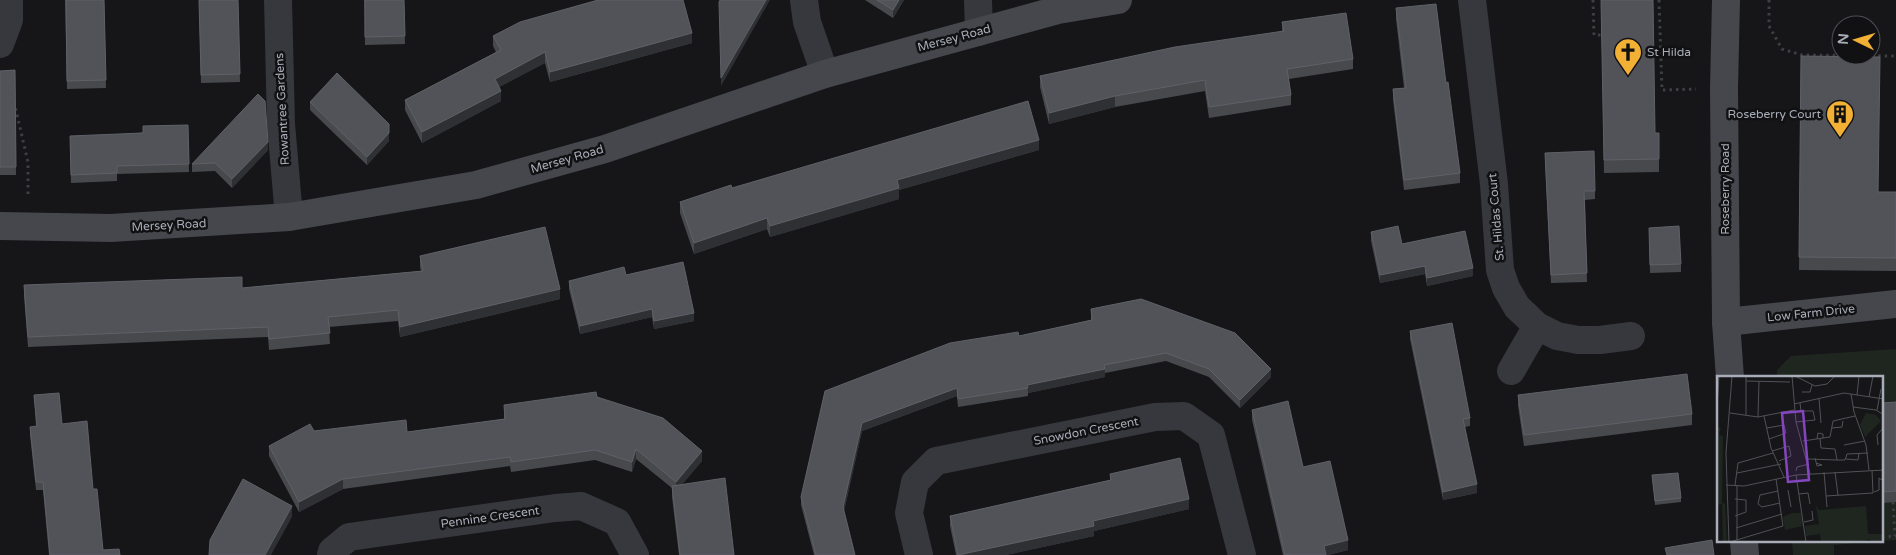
<svg xmlns="http://www.w3.org/2000/svg" width="1896" height="555" font-family="'Varela Round',sans-serif">
  <rect width="100%" height="100%" fill="#161618"/>
  <g fill="#1e261f">
    <polygon points="1896,349 1896,540 1882,541 1882,378 1777,377 1777,370 1791,356"/>
    <polygon points="1792,541 1877,541 1834,545 1834,555 1793,555"/>
  </g>
  <g fill="none" stroke-linecap="round" stroke-linejoin="round">
    <g stroke="#3d3f44" stroke-width="3" stroke-dasharray="2.5 4" stroke-linecap="butt">
      <polyline points="1593,0 1594,35 1601,35"/>
      <polyline points="1659,0 1662,90 1696,89"/>
      <polyline points="1769,0 1769,26 1782,49 1802,55 1896,56"/>
      <polyline points="14,102 28,162 28,197"/>
      <polyline points="1893,502 1895,536"/>
      <polyline points="1882,537 1896,536"/>
    </g>
    <g stroke="#37383d" stroke-width="28">
      <polyline points="278,0 281,124 289,217"/>
      <polyline points="804,0 807,22 825,74"/>
      <polyline points="978,0 979,32"/>
      <polyline points="1472,0 1494,184 1500,270 1506,288 1517,307 1537,326 1557,336 1578,340 1600,340 1631,336"/>
      <polyline points="0,44 9,20 9,0"/>
      <polyline points="1511,371 1537,326"/>
      <polyline points="331,555 332,551 349,537 555,508 581,506 617,522 635,555"/>
      <polyline points="919,555 909,513 915,482 936,461 1155,417 1184,416 1211,435 1242,555"/>
    </g>
    <g stroke="#45474d" stroke-width="28">
      <polyline points="1726,0 1724,88 1726,322 1730,378"/>
      <polyline points="0,226 111,228 289,217 476,185 605,149 825,74 1058,10 1118,0"/>
      <polyline points="1726,322 1896,304"/>
      <polyline points="1744,541 1745,555"/>
    </g>
  </g>
  <g fill="#47494d">
    <polygon points="65,0 104,0 106,88 67,89"/>
    <polygon points="199,0 238,0 240,82 201,83"/>
    <polygon points="364,0 404,0 405,44 365,45"/>
    <polygon points="865,0 904,0 893,18"/>
    <polygon points="1601,0 1655,133 1659,133 1659,172 1604,173"/>
    <polygon points="1396,8 1446,83 1460,173 1460,183 1404,190 1393,100 1393,89 1404,88 1396,19"/>
    <polygon points="1282,22 1353,59 1353,69 1289,79 1291,95 1291,105 1209,118 1205,91 1115,107 1049,124 1040,87 1040,76 1282,32"/>
    <polygon points="493,36 692,43 550,82 545,63 499,87 501,101 422,143 405,110 405,100 496,52 493,46"/>
    <polygon points="1801,56 1878,192 1896,192 1896,271 1799,270"/>
    <polygon points="15,70 16,175 0,175 0,71"/>
    <polygon points="310,102 389,141 367,165 310,110"/>
    <polygon points="188,125 189,172 117,174 117,181 71,183 70,144"/>
    <polygon points="268,150 232,188 215,171 192,172 192,164"/>
    <polygon points="1039,150 899,190 899,199 770,237 767,229 694,254 680,213 680,202 732,188"/>
    <polygon points="1545,161 1595,191 1595,199 1585,200 1587,282 1551,283"/>
    <polygon points="1649,228 1681,264 1681,272 1650,273"/>
    <polygon points="1371,232 1402,244 1473,276 1427,286 1425,274 1380,283 1371,241"/>
    <polygon points="420,256 560,299 400,337 398,321 329,327 330,344 269,350 268,337 28,347 24,296 24,285 242,288 421,271 420,267"/>
    <polygon points="626,275 694,321 654,329 652,317 580,334 569,289 569,281"/>
    <polygon points="1091,309 1271,377 1240,408 1209,377 1166,361 1105,373 1105,377 1028,393 1028,396 958,407 957,396 862,431 844,511 855,555 814,555 801,505 801,497 825,391 1019,336 1091,320"/>
    <polygon points="1410,331 1470,418 1470,426 1465,427 1477,493 1443,500 1410,339"/>
    <polygon points="34,395 62,424 93,489 103,550 120,555 49,555 43,490 36,490 30,435 30,427 36,426"/>
    <polygon points="1518,395 1692,414 1692,425 1524,446 1518,406"/>
    <polygon points="597,397 702,461 682,484 734,555 679,555 672,497 672,488 636,459 632,472 595,460 511,472 510,466 343,489 299,512 269,456 269,446 314,431 407,432 504,419 504,405"/>
    <polygon points="1896,402 1896,502 1882,503 1882,403"/>
    <polygon points="1252,410 1303,467 1348,550 1328,555 1283,555 1252,420"/>
    <polygon points="1110,474 1189,509 1094,531 1094,536 1006,555 956,555 950,526 950,516 1110,480"/>
    <polygon points="1652,475 1681,498 1681,502 1655,505"/>
  </g>
  <g fill="#2f3033">
    <polygon points="766,0 770,0 721,86 721,78"/>
    <polygon points="899,0 904,0 893,18 893,10"/>
    <polygon points="692,33 692,43 550,82 550,72"/>
    <polygon points="545,52 545,63 495,89 495,79"/>
    <polygon points="501,91 501,101 422,143 422,132"/>
    <polygon points="1115,96 1115,107 1049,124 1049,113"/>
    <polygon points="389,133 389,141 367,165 367,157"/>
    <polygon points="1039,140 1039,150 899,190 899,199 770,237 770,226 897,180"/>
    <polygon points="268,142 268,150 232,188 232,179"/>
    <polygon points="767,218 767,229 694,254 694,243"/>
    <polygon points="1425,266 1425,274 1380,283 1380,275"/>
    <polygon points="1473,268 1473,276 1427,286 1427,278"/>
    <polygon points="560,289 560,299 400,337 400,327"/>
    <polygon points="652,309 652,317 580,334 580,326"/>
    <polygon points="694,313 694,321 654,329 654,321"/>
    <polygon points="1105,369 1105,377 1028,393 1027,385"/>
    <polygon points="1271,369 1271,377 1240,408 1240,400"/>
    <polygon points="957,388 957,396 862,431 843,516 843,507 862,423"/>
    <polygon points="636,449 636,459 632,472 632,462"/>
    <polygon points="702,451 702,461 676,492 676,482"/>
    <polygon points="343,479 343,489 299,512 299,502"/>
    <polygon points="1477,484 1477,493 1443,500 1443,492"/>
    <polygon points="1189,499 1189,509 1094,531 1094,536 1006,555 960,555 1093,521"/>
    <polygon points="292,506 292,517 271,555 265,555"/>
    <polygon points="1348,540 1348,550 1327,555 1324,555 1324,546"/>
  </g>
  <g fill="#525359" stroke="#5f6168">
    <polygon points="66,0 104,0 106,80 67,81"/>
    <polygon points="199,0 238,0 240,74 201,75"/>
    <polygon points="365,0 404,0 405,36 365,37"/>
    <polygon points="598,0 683,0 692,33 550,72 545,52 495,79 501,91 422,132 405,100 501,50 493,36 520,22"/>
    <polygon points="720,0 766,0 721,78 719,2"/>
    <polygon points="877,0 899,0 893,10"/>
    <polygon points="1601,0 1653,0 1655,133 1659,133 1659,159 1604,160"/>
    <polygon points="1436,4 1446,83 1448,82 1460,173 1404,180 1393,89 1406,88 1396,8"/>
    <polygon points="1346,13 1353,59 1287,69 1291,95 1209,107 1205,80 1115,96 1049,113 1040,76 1175,47 1284,31 1282,22"/>
    <polygon points="1801,56 1880,57 1878,192 1896,192 1896,258 1799,257"/>
    <polygon points="15,70 16,167 0,167 0,71"/>
    <polygon points="337,73 389,124 389,133 367,157 310,102"/>
    <polygon points="258,94 265,101 268,142 232,179 215,163 192,164"/>
    <polygon points="1028,101 1039,140 897,180 899,188 770,226 767,218 694,243 680,202 731,185 732,188"/>
    <polygon points="188,125 189,164 117,166 117,173 71,175 70,136 143,133 143,126"/>
    <polygon points="1594,151 1595,191 1584,191 1587,273 1551,275 1545,153"/>
    <polygon points="1398,226 1402,244 1465,231 1473,268 1427,278 1425,266 1380,275 1371,232"/>
    <polygon points="1679,226 1681,264 1650,265 1649,228"/>
    <polygon points="545,227 560,289 400,327 398,310 328,317 330,333 269,339 268,327 28,337 24,285 242,277 242,288 423,271 420,256"/>
    <polygon points="683,262 694,313 654,321 652,309 580,326 569,281 624,267 626,275"/>
    <polygon points="1141,299 1235,333 1271,369 1240,400 1209,369 1166,353 1104,365 1105,369 1027,385 1028,388 958,399 957,388 862,423 843,507 855,555 816,555 801,497 825,391 950,343 1018,332 1019,336 1092,320 1091,309"/>
    <polygon points="1452,323 1470,418 1463,419 1477,484 1443,492 1410,331"/>
    <polygon points="1687,374 1692,414 1524,435 1518,395"/>
    <polygon points="596,392 597,397 663,418 702,451 676,482 636,449 632,462 595,450 511,462 510,457 343,479 299,502 269,446 310,424 314,431 406,420 407,432 505,419 504,405"/>
    <polygon points="59,393 62,424 87,421 93,489 97,489 103,550 119,549 120,555 50,555 43,482 36,482 30,427 37,426 34,395"/>
    <polygon points="1288,401 1303,467 1330,461 1348,540 1324,546 1326,555 1290,555 1290,554 1285,555 1252,410"/>
    <polygon points="1896,402 1896,491 1882,492 1882,403"/>
    <polygon points="1180,458 1189,499 1093,521 1094,526 958,555 950,516 1111,480 1110,474"/>
    <polygon points="1678,473 1681,498 1655,501 1652,475"/>
    <polygon points="725,478 734,555 680,555 672,486"/>
    <polygon points="243,479 292,506 265,555 209,555 210,540"/>
    <polygon points="1712,540 1714,555 1667,555 1665,548"/>
  </g>
  <defs>
    <g id="church-pin" transform="scale(1.4375)"><path d="M0 17L-7.5 6A9.5 9.5 0 1 1 7.5 6Z" fill="#f2b134" stroke="#111113"/><path d="M-1.2-6h2.4v3.5h3.3v2.4h-3.3V6h-2.4V-.1h-3.3v-2.4h3.3Z" fill="#111"/></g>
    <g id="building-pin" transform="scale(1.4375)"><path d="M0 17L-7.5 6A9.5 9.5 0 1 1 7.5 6Z" fill="#f2b134" stroke="#111113"/><path d="M-4-6H4V6H1V3H-1V6H-4ZM-2.5-4.3h1.7v1.8h-1.7ZM.8-4.3h1.7v1.8H.8ZM-2.5-1h1.7V.8h-1.7ZM.8-1h1.7V.8H.8Z" fill="#111"/></g>
  </defs>
  <g fill-rule="evenodd">
    <use href="#church-pin" x="1628" y="52"/>
    <use href="#building-pin" x="1840" y="114"/>
  </g>
  <g text-anchor="middle" stroke-width="5" stroke-linejoin="round" paint-order="stroke">
    <g font-size="12" fill="#a8adb8" stroke="#111113">
      <text transform="translate(954 38) rotate(-15)" y="4">Mersey Road</text>
      <text transform="translate(282 109) rotate(-93)" y="4">Rowantree Gardens</text>
      <text transform="translate(567 159) rotate(-16)" y="4">Mersey Road</text>
      <text transform="translate(1725 189) rotate(-90)" y="4">Roseberry Road</text>
      <text transform="translate(1496 217) rotate(-95)" y="4">St. Hildas Court</text>
      <text transform="translate(169 225) rotate(-3)" y="4">Mersey Road</text>
      <text transform="translate(1811 313) rotate(-6)" y="4">Low Farm Drive</text>
      <text transform="translate(1086 431) rotate(-11)" y="4">Snowdon Crescent</text>
      <text transform="translate(490 517) rotate(-8)" y="4">Pennine Crescent</text>
    </g>
    <g font-size="12" fill="#a8adb8" stroke="#111113" text-anchor="start">
      <text x="1647" y="56">St Hilda</text>
      <text x="1821" y="118" text-anchor="end">Roseberry Court</text>
    </g>
  </g>
  <g transform="translate(1717 376)">
    <rect width="166" height="166" fill="#161618"/>
    <path d="M149,37L159,39L164,45L148,61L143,49ZM1,51L4,52L2,59L6,60L5,127L8,128L10,166H6L5,128L0,129ZM99,129L102,134L149,130L151,158H166V165L154,166L153,163L142,166H104L103,158L89,160L88,150L102,148ZM75,137H84L86,150L68,154L66,141Z" fill="#1e261f"/>
    <path fill="none" stroke="#505258" stroke-width="1" d="M29,0V39M75,0L79,46L93,98M78,0L98,10L110,8L118,0M29,5L73,6M85,16H93L95,9M134,18L137,36L149,69L152,94M140,19L142,0M152,21L156,0M102,22L104,47M77,28L127,17L167,23M0,30L2,0M136,31L159,34L167,39M160,34L164,13M13,37L41,41L77,34M47,40L54,72L67,101M41,41L42,5M116,45L138,40M79,46L98,44L96,35H84L83,27M50,52L67,49L69,57L52,63M115,52L125,51L126,45M103,62L104,72L118,73L120,84H128L130,78L151,77M100,63L101,57L106,58V62M86,65L113,61L116,45M127,69L148,65M161,69L160,59L167,51M55,75L72,70L74,80L62,85M98,82L100,90L105,89L99,87M91,83L120,84M129,83L141,84L142,77M79,95L80,91L92,88M107,96L110,131M118,96L121,119M20,97L64,88M79,99L89,166M9,109L27,110L79,99L167,94M18,109L21,87L56,77M71,114L74,131M61,115L43,119L41,128L45,131L63,127M157,116L162,114V102L167,105M82,118L91,117L93,128M109,120L156,117L155,94M18,140L29,136V124L18,123M87,146L96,144L95,135M19,152L65,138M20,164V109M12,166L9,77L15,0M13,166L66,150L59,103"/>
    <path fill="#8446be" fill-opacity="0.15" stroke="#8446be" stroke-width="2.5" d="M86,35L92,104L71,106L65,37Z"/>
    <rect width="166" height="166" fill="none" stroke="#a8adb8" stroke-width="2.5"/>
  </g>
  <g transform="translate(1856 40) rotate(275)"><circle r="24" fill="#111113" stroke="#4d4f55"/>
  <path d="M0-4L9 19L0 12L-9 19Z" fill="#f2b134"/>
  <text y="-8" font-size="14" font-weight="bold" text-anchor="middle" fill="#a8adb8">N</text>
  </g>
</svg>
